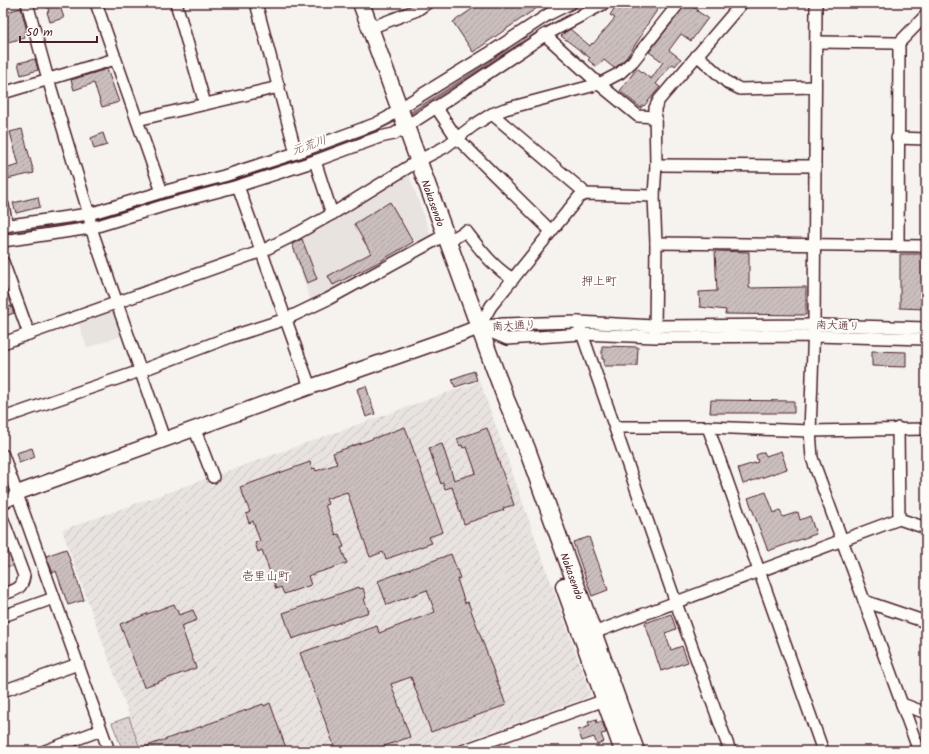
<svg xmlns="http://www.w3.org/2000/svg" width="929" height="754" font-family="Kalam,'Klee One',sans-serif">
  <defs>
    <pattern id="industrial-furrows" width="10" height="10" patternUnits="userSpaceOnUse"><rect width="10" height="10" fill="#e9e3e0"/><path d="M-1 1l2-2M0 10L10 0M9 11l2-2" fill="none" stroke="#c9c2c0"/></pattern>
    <pattern id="grass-tufts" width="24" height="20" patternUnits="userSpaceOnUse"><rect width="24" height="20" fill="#dcd4d2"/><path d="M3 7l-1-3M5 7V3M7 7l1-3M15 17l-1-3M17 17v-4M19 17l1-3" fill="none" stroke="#beb6b4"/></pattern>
    <pattern id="park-dots" width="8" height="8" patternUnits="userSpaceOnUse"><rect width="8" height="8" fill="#dcd4d2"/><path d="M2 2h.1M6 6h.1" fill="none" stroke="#beb6b4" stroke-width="1.8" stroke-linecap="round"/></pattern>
    <pattern id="building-hatch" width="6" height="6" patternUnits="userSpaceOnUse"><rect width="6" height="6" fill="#cbbfbe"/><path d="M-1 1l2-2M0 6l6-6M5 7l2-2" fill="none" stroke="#b0a4a3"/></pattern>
  </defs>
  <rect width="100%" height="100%" fill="#f6f3ef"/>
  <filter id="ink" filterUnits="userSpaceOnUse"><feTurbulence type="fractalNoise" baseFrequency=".025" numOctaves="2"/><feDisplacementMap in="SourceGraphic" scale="8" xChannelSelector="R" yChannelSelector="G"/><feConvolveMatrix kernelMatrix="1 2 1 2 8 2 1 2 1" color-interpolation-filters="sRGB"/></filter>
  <g filter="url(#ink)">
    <g fill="#e9e3e0">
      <polygon points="408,172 431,235 325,295 311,302 290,241"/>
      <polygon points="114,310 124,335 87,348 78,322"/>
    </g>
    <polygon fill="url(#industrial-furrows)" points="480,381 591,696 437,751 142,751 62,530"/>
    <polygon fill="url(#grass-tufts)" stroke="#937a7e" points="3,551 8,551 14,566 3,567"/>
    <polygon fill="url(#park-dots)" stroke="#937a7e" points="129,717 141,751 123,751 112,723"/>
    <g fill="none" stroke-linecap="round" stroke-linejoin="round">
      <g stroke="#8e7378" stroke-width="3">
        <polyline points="406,116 542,30 593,3"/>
        <polyline points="3,235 87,222 196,191 255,173 338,145 370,133 398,120"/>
      </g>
    </g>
    <g fill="url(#building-hatch)" stroke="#4a1f2b">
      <polygon points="46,3 59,3 64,18 50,22 47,12 49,11"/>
      <polygon points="481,3 544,3 473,52 453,22"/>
      <polygon points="618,3 670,3 665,9 660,6 642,32 643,33 631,51 626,58 616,67 614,68 604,60 597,67 588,60 590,58 561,36 564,33 570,29 590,46 592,43 593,44 615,18 610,15"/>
      <polygon points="686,3 698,10 697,11 708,18 691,41 681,34 669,50 681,59 675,66 673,64 670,66 656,84 660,87 644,106 643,105 641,108 620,91 637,68 651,79 663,62 649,52 684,7"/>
      <polygon points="21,8 27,32 24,32 25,38 3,43 3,13"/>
      <polygon points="35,59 38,70 21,75 18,63"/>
      <polygon points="107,69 119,102 102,107 94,83 74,90 71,80"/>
      <polygon points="22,129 34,173 7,179 4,169 19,165 10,132"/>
      <polygon points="103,133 107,145 94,149 91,138"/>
      <polygon points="38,197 40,207 16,213 13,203"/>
      <polygon points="390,202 413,242 377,263 333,285 328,276 371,253 354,224"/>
      <polygon points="302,239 317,279 307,283 292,244"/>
      <polygon points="715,251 749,252 749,288 806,287 806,315 725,314 726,310 700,307 699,292 717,291"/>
      <polygon points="900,254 926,254 925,309 900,308"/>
      <polygon points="11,306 14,313 3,317 3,309"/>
      <polygon points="602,346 638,347 637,366 604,366 604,359 602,359"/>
      <polygon points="872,351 906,352 906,367 872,366"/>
      <polygon points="474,371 477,380 455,387 452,379"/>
      <polygon points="366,386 375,414 366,417 357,389"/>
      <polygon points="711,400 794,401 794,413 710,413"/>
      <polygon points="405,427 443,532 429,537 432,543 386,559 383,552 370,557 347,492 326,499 328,504 325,505 336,535 339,534 344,547 341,548 347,563 308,576 311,585 284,594 281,587 276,589 262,550 258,552 255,543 260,541 253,521 249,523 246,514 250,512 240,487 310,462 312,469 315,468 316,471 337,464 333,453"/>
      <polygon points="487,428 514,505 503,508 504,510 464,524 452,487 445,489 443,483 441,484 429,448 442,444 454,480 476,473 467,447 463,448 462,445 460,446 457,439"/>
      <polygon points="32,448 35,457 19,463 16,453"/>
      <polygon points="781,451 787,469 743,484 738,468 758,462 756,455 764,452 766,456"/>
      <polygon points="766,492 774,513 780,510 783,517 798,512 800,520 810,516 816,534 768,551 748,498"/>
      <polygon points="589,537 608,590 592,596 573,542"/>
      <polygon points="66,549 84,600 68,605 56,571 53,573 46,556"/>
      <polygon points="451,554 460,578 457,579 465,603 468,602 506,705 431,732 411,677 391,684 410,737 370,751 336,751 300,653 377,626 379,633 435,612 427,590 387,605 378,581"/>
      <polygon points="359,587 360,589 363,588 366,598 364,599 369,612 292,639 283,613"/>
      <polygon points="174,604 179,615 193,610 197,620 181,626 196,668 144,687 120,624"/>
      <polygon points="671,614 676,629 665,633 671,650 682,646 688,662 661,671 645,623"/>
      <polygon points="270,703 287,751 136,751 136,750 263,704 264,706"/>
      <polygon points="596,719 597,723 602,721 606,733 601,734 604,742 597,745 594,737 582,741 578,730 590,726 588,722"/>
    </g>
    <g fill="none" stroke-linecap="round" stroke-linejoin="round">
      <g stroke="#4a1f2b" stroke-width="14">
        <g id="minor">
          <polyline points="27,3 48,79 89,214 91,228 164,439"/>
          <polyline points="96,3 162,192"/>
          <polyline points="176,3 205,104"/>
          <polyline points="256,3 296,153"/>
          <polyline points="816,3 814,324 810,431 812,458 919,751"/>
          <polyline points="370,28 417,10 427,3"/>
          <polyline points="545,35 605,3"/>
          <polyline points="816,42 895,43 899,47 898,246"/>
          <polyline points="897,45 926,15"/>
          <polyline points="697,55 728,83 740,89 815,87"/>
          <polyline points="3,93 115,59"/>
          <polyline points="436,107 456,137 551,231"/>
          <polyline points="492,114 582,190 583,195"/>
          <polyline points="137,120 279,87"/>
          <polyline points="897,138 926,139"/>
          <polyline points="315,161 332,214"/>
          <polyline points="656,165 815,166"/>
          <polyline points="238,186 310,387"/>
          <polyline points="3,205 7,226"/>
          <polyline points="3,226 89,214 162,192 224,176 296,153 375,124 387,118 410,102 488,54 549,14 571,3"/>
          <polyline points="3,241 91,228 166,205 238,186 315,161 380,137 394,134 449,99 545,35 599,84 638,116 656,117"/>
          <path d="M447,242L466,231C480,249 493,267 513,279"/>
          <polyline points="656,243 926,246"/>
          <polyline points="3,262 29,334"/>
          <polyline points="578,322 676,603 730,751"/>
          <polyline points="479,327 507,339 582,334 655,337 814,336 926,339"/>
          <polyline points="479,327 491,306 579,197 585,194 654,196"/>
          <polyline points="480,327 503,324 578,322 654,326 819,325 926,328"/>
          <polyline points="655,333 656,243 654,196 656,165 655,108 659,100 742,3"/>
          <polyline points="3,343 262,251 298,233 332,214 418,161 445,147 474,125 492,114 505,109 599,84 620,73 633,61 679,3"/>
          <polyline points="3,418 140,371 230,337 286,319 328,299 445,235"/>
          <polyline points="615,427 708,427 810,431 926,429"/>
          <polyline points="708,427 823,751"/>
          <polyline points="898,428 899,519"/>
          <polyline points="195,430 213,477"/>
          <polyline points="3,455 109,751"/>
          <polyline points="3,503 11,499 17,493"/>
          <path d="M3,520L24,576C22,590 15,590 3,594"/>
          <polyline points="864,601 926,622"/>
          <polyline points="3,616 54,598"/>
          <polyline points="588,635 899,519 926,528"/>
          <polyline points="3,691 78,664"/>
          <polyline points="902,704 926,713"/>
          <polyline points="45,751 101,730"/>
          <polyline points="462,751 605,700"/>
        </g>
      </g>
      <g stroke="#4a1f2b" stroke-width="17">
        <polyline id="major" points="17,493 310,387 461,334 479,327"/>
      </g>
      <g stroke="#4a1f2b" stroke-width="19">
        <g id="highway">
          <polyline points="361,3 493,365 507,402 527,449 636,751"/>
          <polyline points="564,586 623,751"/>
        </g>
      </g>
      <use href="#minor" stroke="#fdfcf7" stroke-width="11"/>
      <use href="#major" stroke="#fdfcf7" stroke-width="14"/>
      <use href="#highway" stroke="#fdfcf7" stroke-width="16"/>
    </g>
  </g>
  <g text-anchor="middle" stroke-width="4" stroke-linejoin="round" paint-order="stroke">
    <g font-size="11" fill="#4a1f2b" stroke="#fdfcf7">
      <text transform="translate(433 203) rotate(70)" y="4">Nakasendo</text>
      <text transform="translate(514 325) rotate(-3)" y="4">南大通り</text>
      <text transform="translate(838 325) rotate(2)" y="4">南大通り</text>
      <text transform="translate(572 576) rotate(70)" y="4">Nakasendo</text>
    </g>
    <g font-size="12" font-style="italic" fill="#725058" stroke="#fdfcf7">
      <text transform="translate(309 145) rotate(-19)" y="4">元荒川</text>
    </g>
    <g font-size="12" fill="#4a1f2b" stroke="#fdfcf7">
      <text x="599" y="285">押上町</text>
      <text x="266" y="580">壱里山町</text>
    </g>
  </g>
  <rect width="929" height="754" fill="none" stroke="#fdfcf7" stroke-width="16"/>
  <rect x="8" y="8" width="913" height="738" fill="none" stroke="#4a1f2b" stroke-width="1.5" filter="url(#ink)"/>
  <path d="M20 36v6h77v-6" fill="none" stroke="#4a1f2b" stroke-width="2"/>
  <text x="26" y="36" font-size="12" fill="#4a1f2b" stroke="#fdfcf7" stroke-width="3" paint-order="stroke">50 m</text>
</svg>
